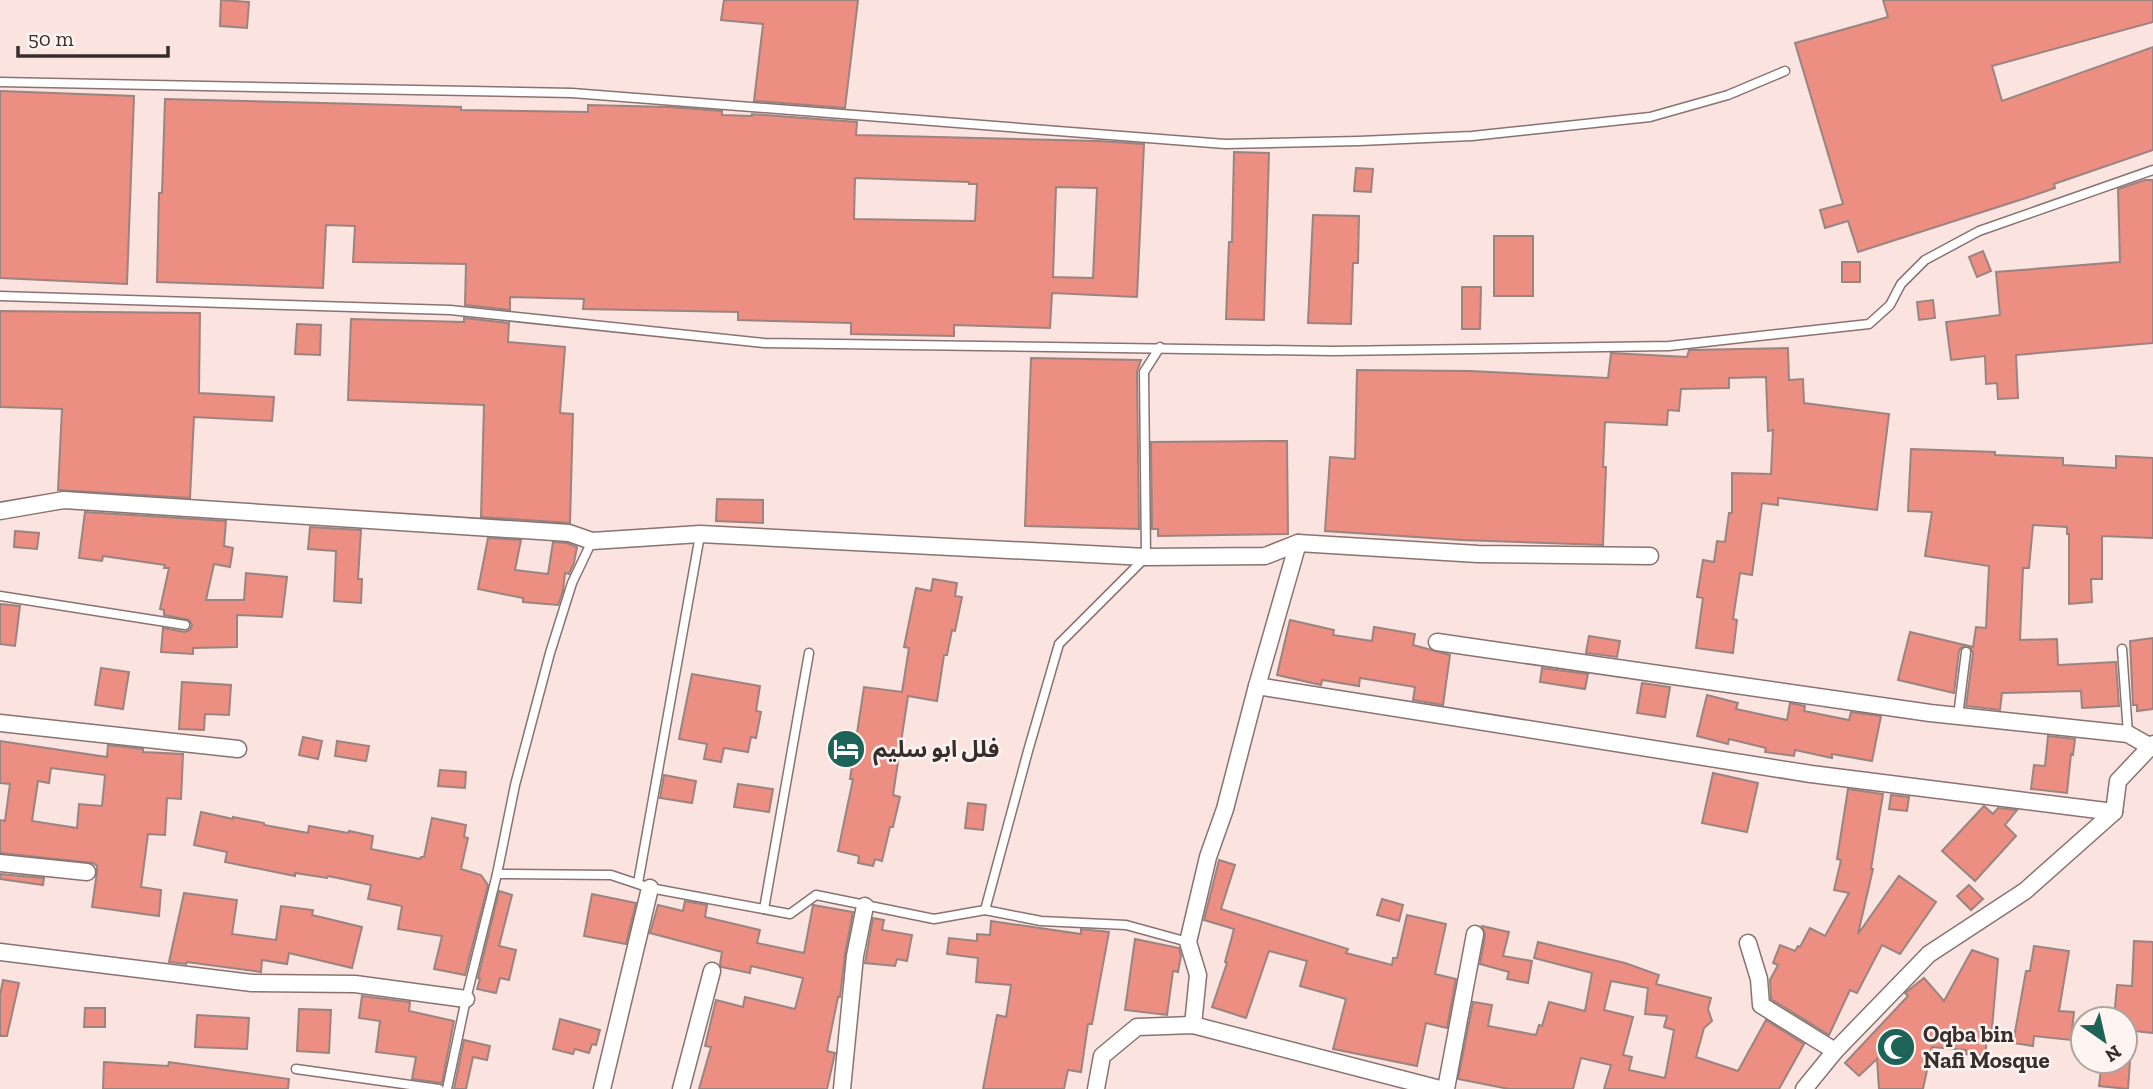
<svg xmlns="http://www.w3.org/2000/svg" width="2153" height="1089" font-family="'Zilla Slab','Noto Sans Arabic',serif">
  <rect width="100%" height="100%" fill="#fbe3df"/>
  <g fill="#ec8e81" stroke="#9a8481" stroke-width="2" fill-rule="evenodd">
    <polygon points="221,0 249,2 247,28 220,26"/>
    <polygon points="724,0 858,0 845,108 754,101 763,24 721,20"/>
    <polygon points="1883,0 2153,0 2153,22 1992,66 2002,101 2153,47 2153,150 2054,184 2055,188 2029,197 1858,252 1848,221 1825,228 1820,210 1843,204 1795,43 1888,17"/>
    <polygon points="0,91 134,96 127,284 0,278"/>
    <path d="M165,99L362,104L461,107V110L588,112V105L670,107L722,111V115L752,116V114L857,122L856,135L1099,141L1144,144L1137,297L1052,293L1050,328L954,325V336L851,334V323L738,320V312L583,309L584,299L510,297V310L465,305L466,264L353,262L355,226L326,225L323,288L157,282L159,193H162ZM855,178L969,182V184H977L975,221L854,219ZM1056,187L1097,188L1093,278L1053,277Z"/>
    <polygon points="1234,152 1269,153 1264,320 1226,319 1229,242 1232,242"/>
    <polygon points="1356,168 1373,169 1371,192 1354,191"/>
    <polygon points="2145,180 2153,180 2153,343 2016,355 2018,398 1998,399 1997,383 1986,384 1985,356 1951,360 1946,322 2000,315 1996,272 2120,262 2118,189"/>
    <polygon points="1313,215 1359,216 1358,263 1353,263 1351,324 1308,323"/>
    <rect x="1494" y="236" width="39" height="60"/>
    <polygon points="1983,251 1991,271 1977,277 1969,257"/>
    <rect x="1842" y="262" width="18" height="20"/>
    <polygon points="1462,287 1481,287 1480,329 1462,329"/>
    <polygon points="1933,300 1935,318 1919,320 1917,302"/>
    <polygon points="0,311 200,313 199,393 274,397 272,421 194,417 190,498 58,490 62,409 0,407"/>
    <polygon points="464,318 509,323 508,342 565,347 560,413 573,414 570,523 481,517 484,405 348,400 351,319 464,322"/>
    <polygon points="297,324 321,325 320,355 295,354"/>
    <polygon points="1788,348 1789,380 1803,379 1804,403 1889,414 1877,510 1778,498 1778,505 1762,503 1752,575 1740,573 1733,619 1737,620 1733,653 1696,648 1703,598 1697,597 1703,560 1714,562 1717,541 1725,542 1729,513 1732,513 1732,473 1771,474 1773,430 1768,431 1766,377 1729,378 1729,388 1681,389 1679,411 1668,410 1667,425 1605,422 1603,467 1606,467 1603,545 1462,540 1325,531 1330,457 1355,459 1357,370 1470,371 1608,378 1611,353 1687,357 1689,350"/>
    <polygon points="1031,358 1141,360 1137,372 1139,529 1025,526"/>
    <polygon points="1287,441 1288,534 1158,536 1158,529 1152,529 1151,442"/>
    <polygon points="1911,449 1995,452 1995,455 2063,458 2063,465 2116,468 2116,456 2153,458 2153,538 2102,536 2102,579 2091,579 2092,602 2069,604 2069,534 2067,534 2067,527 2033,525 2029,568 2023,568 2020,640 2057,639 2058,665 2116,662 2119,706 2082,708 2081,691 2002,693 2000,710 1966,706 1973,653 1970,647 1966,645 1961,648 1959,651 1954,693 1898,680 1910,632 1973,647 1976,627 1986,628 1989,566 1925,556 1932,512 1908,511"/>
    <polygon points="717,499 763,500 763,523 716,521"/>
    <polygon points="85,512 226,521 224,546 233,548 230,567 214,564 206,600 244,600 246,573 287,577 282,617 237,615 237,647 193,648 193,654 161,652 163,628 185,632 190,630 192,625 189,620 164,615 164,610 160,609 169,568 164,568 165,565 103,556 102,561 79,558"/>
    <polygon points="310,527 361,530 358,579 362,579 361,603 334,601 336,551 308,549"/>
    <polygon points="15,531 39,533 37,549 14,547"/>
    <polygon points="488,538 521,540 515,570 548,574 553,542 567,543 577,547 574,563 569,574 565,573 563,591 558,605 523,602 523,598 478,589"/>
    <polygon points="933,579 957,583 955,596 962,597 955,631 952,630 947,655 944,655 937,701 908,696 893,795 900,797 893,827 890,827 882,861 875,859 873,866 858,863 859,856 838,851 853,779 850,779 864,687 902,692 909,648 904,647 916,588 931,591"/>
    <polygon points="0,604 20,606 15,646 0,644"/>
    <polygon points="1290,620 1334,630 1333,635 1372,641 1374,627 1415,634 1413,645 1450,655 1443,705 1413,700 1415,687 1360,678 1359,686 1322,680 1321,685 1277,675"/>
    <polygon points="1589,636 1620,641 1617,657 1586,653"/>
    <polygon points="2153,638 2153,709 2137,711 2137,705 2133,705 2130,641"/>
    <polygon points="101,668 129,672 123,709 95,705"/>
    <polygon points="1542,668 1588,674 1585,689 1540,682"/>
    <polygon points="692,674 760,686 756,711 761,712 756,738 751,737 748,752 724,748 721,762 704,759 707,744 679,739"/>
    <polygon points="182,682 231,685 229,715 205,714 204,730 179,729"/>
    <polygon points="1642,683 1670,687 1665,717 1637,713"/>
    <polygon points="1707,695 1738,703 1736,709 1787,720 1790,703 1805,706 1804,711 1849,720 1851,712 1881,716 1872,761 1832,754 1832,758 1795,750 1794,756 1765,752 1766,748 1729,739 1728,744 1697,736"/>
    <polygon points="2048,736 2075,739 2073,755 2071,754 2067,793 2031,789 2034,765 2045,766"/>
    <polygon points="303,737 322,741 318,759 299,755"/>
    <path d="M0,741L107,757L108,745L143,749V752L183,754L181,799L167,798L165,835L148,834L141,887L161,890L159,916L92,907L97,872V866L93,863L0,853V820L5,821L10,784L0,783ZM51,768L105,775L102,806L79,804L77,828L32,821L38,781L49,783Z"/>
    <polygon points="337,741 369,746 366,761 335,756"/>
    <polygon points="440,770 466,772 465,788 438,786"/>
    <polygon points="1713,773 1758,783 1747,832 1702,823"/>
    <polygon points="664,775 696,781 692,803 660,798"/>
    <polygon points="738,784 773,789 769,812 734,807"/>
    <polygon points="1848,789 1883,794 1871,869 1873,869 1858,934 1899,876 1936,902 1900,954 1882,945 1857,993 1850,990 1829,1035 1771,999 1770,980 1778,965 1773,963 1780,945 1795,951 1798,946 1800,947 1810,928 1825,936 1849,893 1834,890 1841,860 1837,859"/>
    <polygon points="1891,795 1909,797 1907,811 1889,809"/>
    <polygon points="968,803 986,805 983,830 965,828"/>
    <polygon points="1984,806 1993,814 1998,808 2017,810 2005,825 2016,836 1975,881 1942,851"/>
    <polygon points="201,812 233,819 233,817 264,823 264,825 308,833 309,826 348,833 349,831 373,836 371,849 420,859 421,857 424,857 432,818 466,825 464,837 468,838 461,869 481,875 488,885 465,975 434,969 442,936 398,929 402,906 368,899 371,885 328,876 327,878 295,873 295,876 225,862 227,852 194,845"/>
    <polygon points="1219,860 1235,865 1221,909 1348,949 1346,953 1392,965 1393,958 1397,958 1407,915 1446,924 1435,974 1456,979 1447,1028 1426,1023 1417,1066 1333,1049 1346,999 1300,986 1307,961 1269,951 1246,1018 1212,1007 1227,963 1225,962 1234,929 1204,920"/>
    <polygon points="0,874 44,878 43,885 0,879"/>
    <polygon points="1969,885 1983,899 1971,910 1957,896"/>
    <polygon points="499,891 512,895 499,946 516,950 509,980 500,978 496,993 477,989 480,979 478,978"/>
    <polygon points="184,893 237,900 232,934 276,940 281,906 313,910 312,915 362,927 352,968 289,953 287,964 262,960 261,972 187,962 186,964 169,962"/>
    <polygon points="592,894 636,903 626,944 584,936"/>
    <polygon points="1382,899 1403,905 1399,921 1377,915"/>
    <polygon points="685,901 707,905 705,917 760,930 757,943 804,953 813,905 853,912 845,955 840,997 838,997 827,1051 835,1053 827,1089 699,1089 711,1047 705,1046 716,1000 743,1007 745,997 795,1009 803,978 751,966 750,973 721,967 720,964 722,952 650,933 658,905 683,911"/>
    <polygon points="873,918 884,920 882,930 912,935 907,961 897,959 895,966 865,963"/>
    <polygon points="991,921 1081,934 1081,929 1109,932 1092,1024 1088,1024 1081,1072 1068,1070 1064,1089 983,1089 997,1015 1006,1017 1011,985 976,982 978,958 947,954 949,938 977,941 977,934 990,935"/>
    <polygon points="1482,926 1509,932 1503,956 1532,961 1528,983 1507,979 1509,972 1480,964 1485,935"/>
    <polygon points="1135,939 1179,948 1181,956 1178,972 1173,971 1167,1015 1125,1010"/>
    <polygon points="2134,941 2153,942 2153,1033 2125,1030 2125,1019 2114,1019 2117,985 2132,986"/>
    <path d="M1538,942L1625,963L1659,975L1656,984L1711,998L1708,1009L1712,1021L1704,1028L1696,1057L1738,1071L1766,1020L1804,1044L1779,1089H1604L1611,1065L1581,1058L1573,1089H1509L1458,1079L1473,1002L1492,1005L1488,1026L1536,1035L1539,1025L1542,1026L1549,1002L1585,1011L1592,973L1534,958ZM1611,981L1648,988L1645,1014L1667,1016L1664,1027L1674,1030L1665,1078L1629,1070L1632,1057L1623,1055L1633,1017L1604,1010Z"/>
    <polygon points="2034,946 2069,951 2059,1011 2074,1012 2071,1040 2034,1036 2033,1046 2013,1043 2026,971 2030,971"/>
    <polygon points="1972,950 1998,959 1991,1040 1987,1039 1985,1056 1965,1054 1966,1050 1932,1047 1923,1089 1879,1089 1877,1059 1859,1076 1845,1063 1908,996 1905,993 1924,978 1944,1001"/>
    <polygon points="3,980 19,983 7,1036 0,1036 0,995"/>
    <polygon points="362,996 410,1002 409,1011 454,1021 442,1083 412,1079 416,1057 376,1052 380,1021 359,1018"/>
    <polygon points="85,1008 105,1008 105,1027 84,1027"/>
    <polygon points="299,1009 331,1010 329,1053 297,1051"/>
    <polygon points="197,1015 249,1018 247,1049 195,1047"/>
    <polygon points="560,1019 600,1030 596,1045 592,1044 589,1053 575,1049 573,1054 553,1049"/>
    <polygon points="464,1040 490,1046 487,1060 473,1057 466,1089 454,1089"/>
    <polygon points="2102,1061 2130,1061 2128,1089 2099,1086"/>
    <polygon points="104,1062 168,1066 169,1062 289,1079 288,1089 103,1089"/>
  </g>
  <g fill="none" stroke-linecap="round" stroke-linejoin="round">
    <g stroke="#887370" stroke-width="11">
      <g id="service">
        <polyline points="0,82 572,93 1225,144 1359,141 1472,136 1650,117 1728,95 1785,71"/>
        <polyline points="0,296 450,310 764,343 1333,351 1669,346 1869,324 1890,305 1901,284 1925,260 1979,231 2153,170"/>
        <polyline points="592,541 572,583 550,653 515,785 497,874 611,875 650,888 790,914 816,895 934,919 985,910 1041,921 1126,925 1188,942"/>
        <polyline points="0,596 185,625"/>
        <polyline points="2122,649 2128,734"/>
        <polyline points="1958,716 1966,652"/>
        <polyline points="638,883 700,535"/>
        <polyline points="764,909 809,653"/>
        <polyline points="985,910 1028,751 1059,644 1146,557 1144,372 1160,347"/>
        <polyline points="296,1069 439,1089"/>
        <polyline points="447,1089 466,999 497,874"/>
      </g>
    </g>
    <g stroke="#887370" stroke-width="19">
      <g id="minor">
        <polyline points="0,511 64,500 569,533 592,541 700,534 1146,557 1265,556 1298,543 1478,554 1650,556"/>
        <polyline points="1437,642 1930,713 2128,734 2149,746"/>
        <polyline points="1257,686 1811,774 2114,812"/>
        <polyline points="0,723 238,749"/>
        <polyline points="0,863 87,872"/>
        <polyline points="1748,943 1759,979 1761,1005 1835,1051"/>
        <polyline points="0,952 252,983 355,984 466,999"/>
        <polyline points="1193,1025 1198,975 1188,942 1208,857 1225,809 1257,686 1298,543"/>
        <polyline points="602,1089 650,888"/>
        <polyline points="681,1089 712,971"/>
        <polyline points="842,1089 855,956 865,906"/>
        <polyline points="1096,1089 1102,1056 1137,1027 1193,1025 1440,1089"/>
        <polyline points="1446,1089 1475,934"/>
        <polyline points="1804,1089 1835,1051 1929,954 2025,891 2114,812 2118,781 2153,744"/>
      </g>
    </g>
    <use href="#service" stroke="#fff" stroke-width="8"/>
    <use href="#minor" stroke="#fff" stroke-width="16"/>
  </g>
  <defs>
    <g id="hotel-disc" transform="scale(2.0125)"><circle r="9.5" fill="#1d6357" stroke="#fef4f2"/><path d="M-6-4.5h1.5V1H6V5H4.5V3h-9V5H-6ZM-4 0a1.8 1.8 0 1 1 3.6 0ZM.5 0V-2.5h3Q6-2.5 6 0Z" fill="#fff"/></g>
    <g id="mosque-disc" transform="scale(2.0125)"><circle r="9.5" fill="#1d6357" stroke="#fef4f2"/><path d="M3.5-4.9A6 6 0 1 0 3.5 4.9A5 5 0 1 1 3.5-4.9Z" fill="#fff"/></g>
  </defs>
  <g fill-rule="evenodd">
    <use href="#hotel-disc" x="846" y="749"/>
    <use href="#mosque-disc" x="1896" y="1047"/>
  </g>
  <g text-anchor="middle" stroke-width="5" stroke-linejoin="round" paint-order="stroke">
    <g font-size="23" font-weight="bold" fill="#372e2c" stroke="#fef4f2" text-anchor="start">
      <text x="873" y="757">فلل ابو سليم</text>
      <text x="1923" y="1042">Oqba bin<tspan x="1923" dy="26">Nafi Mosque</tspan></text>
    </g>
  </g>
  <g transform="translate(2104 1040) rotate(146)"><circle r="33" fill="#fef4f2" stroke="#aea5a3" stroke-width="2"/>
  <path d="M0-5L12 26L0 18L-12 26Z" fill="#1d6357"/>
  <text y="-10" font-size="19" font-weight="bold" text-anchor="middle" fill="#372e2c">N</text>
  </g>
  <path d="M18 46v10h150v-10" fill="none" stroke="#372e2c" stroke-width="3.5"/>
  <text x="28" y="46" font-size="21" fill="#372e2c" stroke="#fef4f2" stroke-width="5" paint-order="stroke">50 m</text>
</svg>
